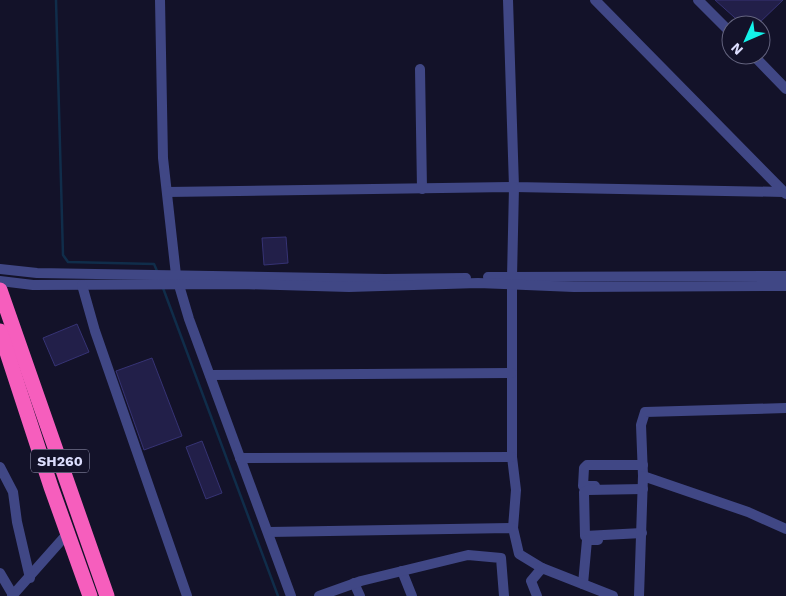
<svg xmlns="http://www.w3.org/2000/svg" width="786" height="596" font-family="'Work Sans',sans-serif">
  <rect width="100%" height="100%" fill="#131229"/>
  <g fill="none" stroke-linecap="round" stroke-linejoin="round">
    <g stroke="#102d4a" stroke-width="2.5">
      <polyline points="56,0 63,255 68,262 154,264 157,271"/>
      <polyline points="163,288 278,596"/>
    </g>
  </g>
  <g fill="#221f49" stroke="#363374">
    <polygon points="715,0 783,0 757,25 743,25"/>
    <polygon points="286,237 288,263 264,265 262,238"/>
    <polygon points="77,324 89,352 55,366 43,338"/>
    <polygon points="152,358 182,436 144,450 116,371"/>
    <polygon points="202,441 222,493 206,499 186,447"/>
  </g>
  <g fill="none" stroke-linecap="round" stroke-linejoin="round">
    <g stroke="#404785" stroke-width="10">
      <polyline points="160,0 163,158 176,275 189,319 291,596"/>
      <polyline points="508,0 514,187 784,192"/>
      <polyline points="595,0 786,194"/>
      <polyline points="698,0 731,33"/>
      <polyline points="753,55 786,89"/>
      <polyline points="420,69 422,189"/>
      <polyline points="167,192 514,187 512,277 512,457 516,490 513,528"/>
      <polyline points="0,269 37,273 385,279 466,278"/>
      <polyline points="488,277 786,276"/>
      <polyline points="0,281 33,285 241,284 349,287 478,283 574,287 786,286"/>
      <polyline points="82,285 95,331 187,596"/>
      <polyline points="210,375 512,373"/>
      <polyline points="240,458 512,457"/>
      <polyline points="0,467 13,492 17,522 30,578"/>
      <polyline points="643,476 641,425 645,412 786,408"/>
      <polyline points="595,486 583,486 584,468 587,465 643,465"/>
      <polyline points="269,532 513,528 519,554 542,568"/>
      <polyline points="642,533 585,536 584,492 588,490 643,489"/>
      <polyline points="402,571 412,596"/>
      <polyline points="0,573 13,595"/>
      <polyline points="354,583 360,596"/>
      <polyline points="583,584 587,540 598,540"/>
      <polyline points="12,596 67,534"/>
      <polyline points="319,596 361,581 468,555 501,558 504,596"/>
      <polyline points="537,596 531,581 542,568 613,596"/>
      <polyline points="639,596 643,476 748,512 786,529"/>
    </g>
    <g stroke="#f65ebd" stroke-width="15">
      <polyline points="0,290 107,596"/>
      <polyline points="0,331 51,487 90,596"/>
    </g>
  </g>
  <g text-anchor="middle" stroke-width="5" stroke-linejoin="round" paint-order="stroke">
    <rect fill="#131229" stroke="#a0a0bd" stroke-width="1" x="31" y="449.5" width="58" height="23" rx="4"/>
    <g font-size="14" font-weight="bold" fill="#dcddfd">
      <text x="60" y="466">SH260</text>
    </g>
  </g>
  <g transform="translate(746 40) rotate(225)"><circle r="24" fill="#131229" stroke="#63637e"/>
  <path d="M0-4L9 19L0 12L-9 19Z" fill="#13f2e9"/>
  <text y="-8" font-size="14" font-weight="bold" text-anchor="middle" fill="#dcddfd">N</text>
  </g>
</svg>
